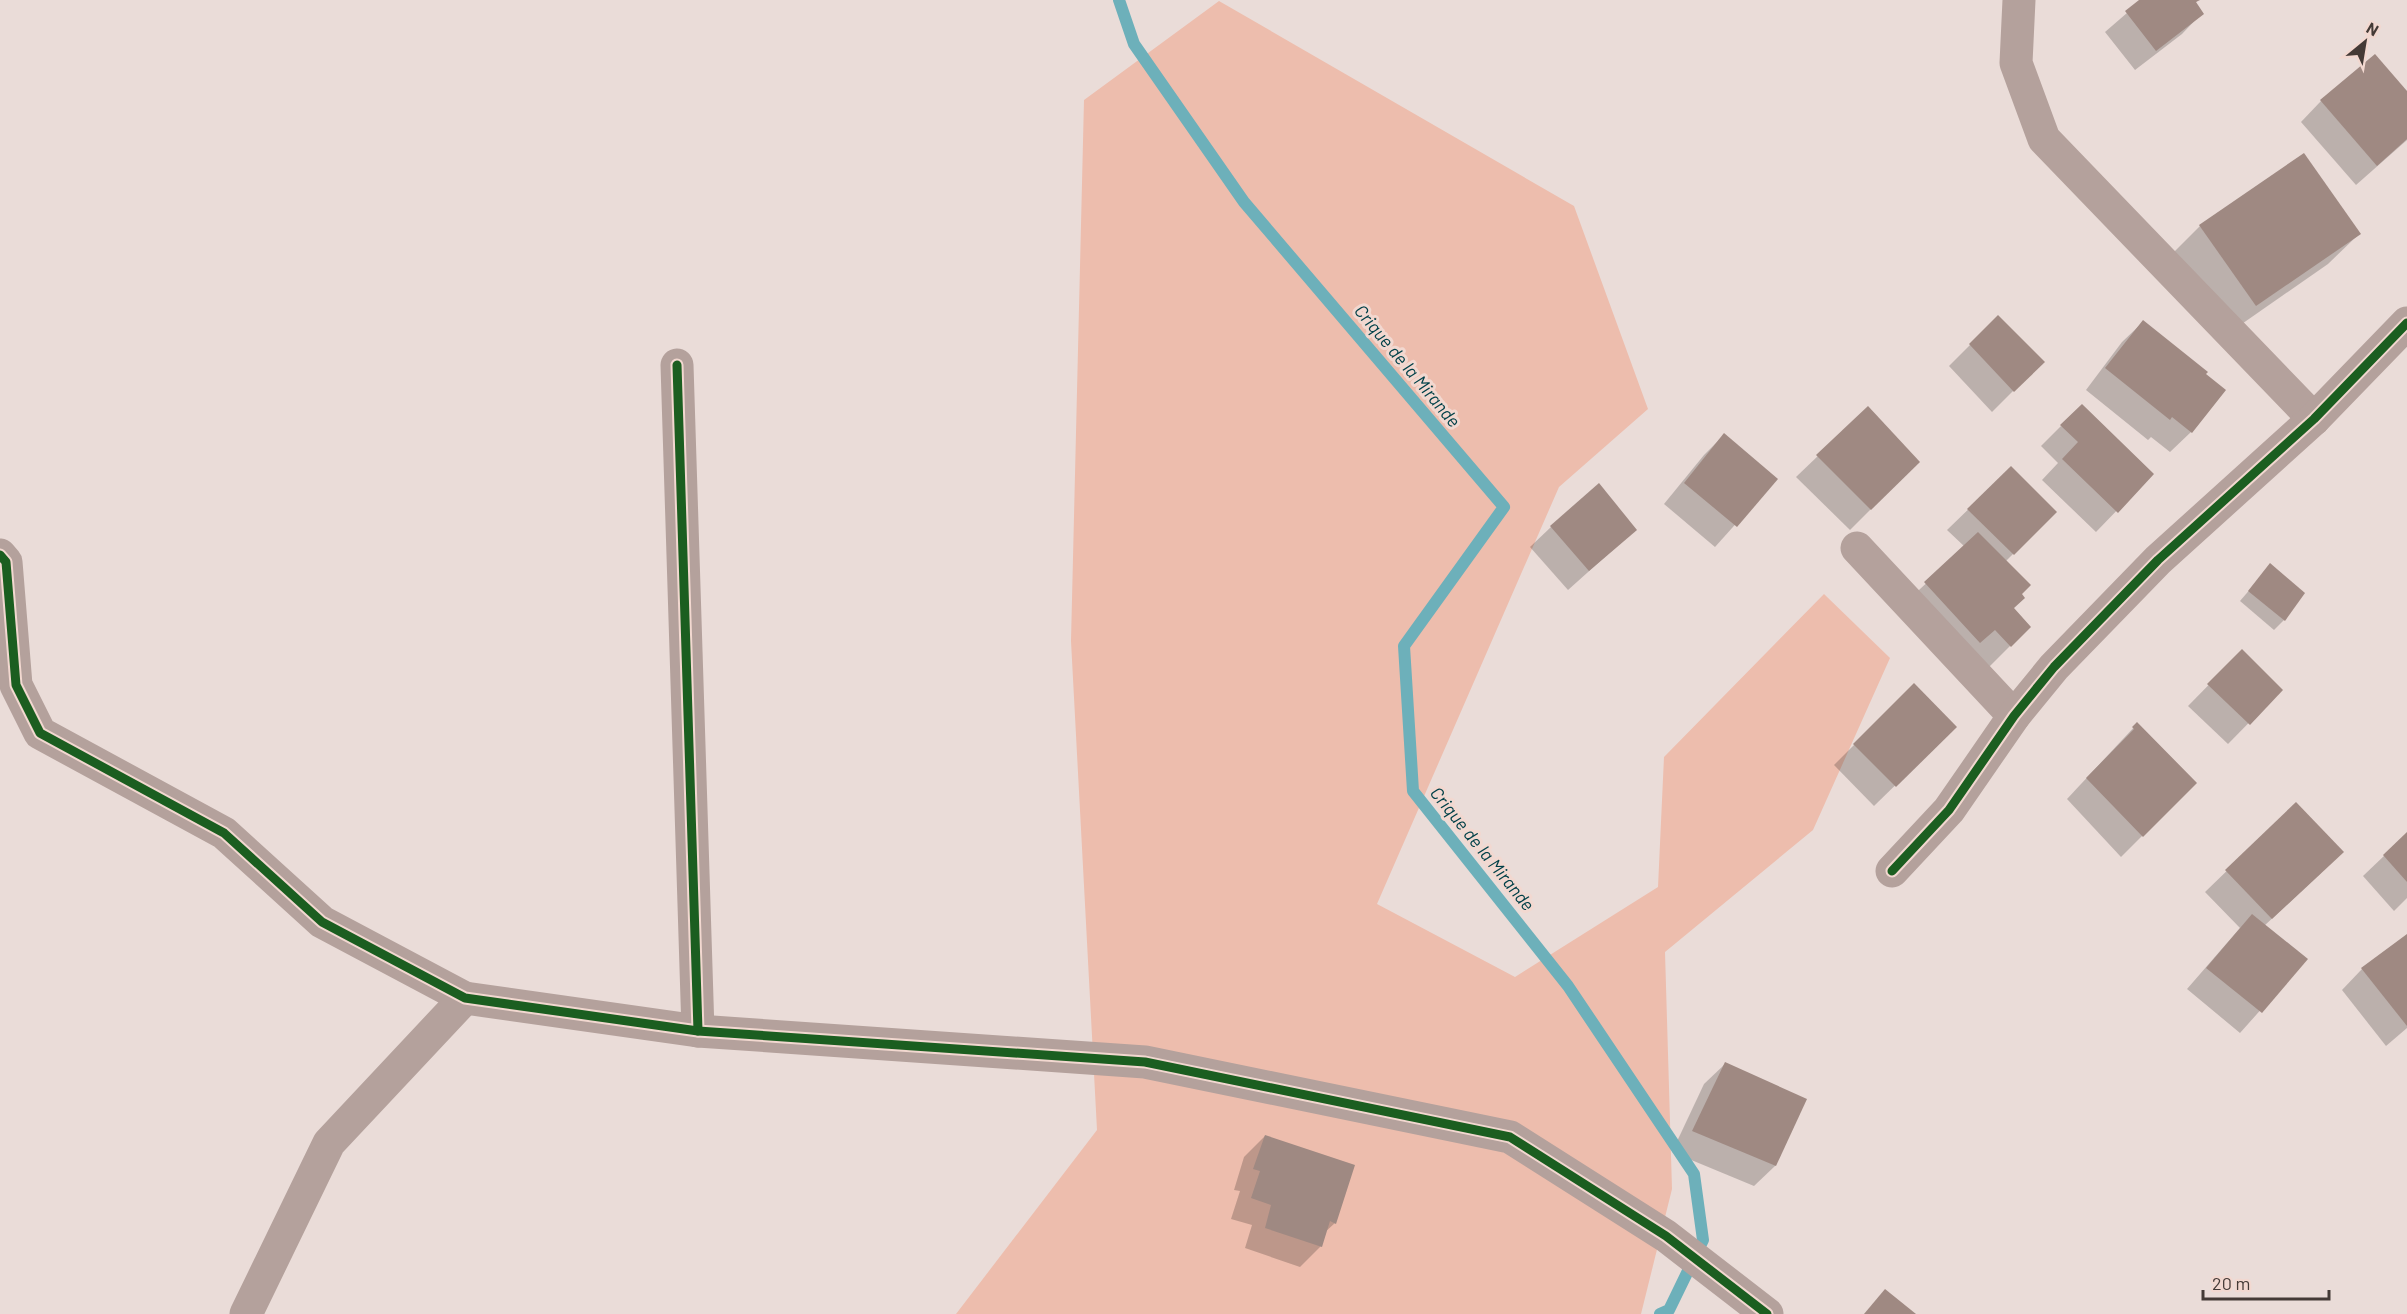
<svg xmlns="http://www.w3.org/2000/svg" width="2407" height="1314" font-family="Barlow,sans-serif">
  <rect width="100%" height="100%" fill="#eadcd8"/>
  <polygon fill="#edbdad" points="1219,1 1574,206 1648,409 1559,487 1377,904 1515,977 1658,887 1664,757 1824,594 1890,658 1813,830 1665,952 1672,1189 1641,1314 956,1314 1097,1130 1071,641 1084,100"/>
  <g fill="#0003">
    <polygon points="2142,0 2198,0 2195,3 2202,13 2182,34 2135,70 2105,32"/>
    <polygon points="2407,94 2407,140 2356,185 2301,122 2321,101"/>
    <polygon points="2200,226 2359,234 2328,264 2226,335 2170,256"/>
    <polygon points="1998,317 2042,362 1992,412 1949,366"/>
    <polygon points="2143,322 2204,374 2191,432 2170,452 2151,437 2148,440 2086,390 2122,342"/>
    <polygon points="1868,408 1918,462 1850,530 1796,477"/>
    <polygon points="2061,426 2152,474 2096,532 2042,480 2058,463 2041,446"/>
    <polygon points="1724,435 1776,479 1715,547 1664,504 1704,455"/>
    <polygon points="2011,468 2055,512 2005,562 2012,608 2029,627 1989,667 1904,604 1965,547 1947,530"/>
    <polygon points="1551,527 1635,530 1568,590 1530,547"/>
    <polygon points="2270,566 2284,620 2274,630 2240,601"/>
    <polygon points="2242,651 2281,690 2228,744 2188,706"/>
    <polygon points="1914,685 1955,727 1874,806 1834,765"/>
    <polygon points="2137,724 2195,783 2121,857 2067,799"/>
    <polygon points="2296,804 2321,873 2264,926 2306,959 2240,1033 2187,989 2240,928 2205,892"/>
    <polygon points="2407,834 2407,898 2394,911 2363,876"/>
    <polygon points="2407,936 2407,1028 2386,1046 2342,990 2362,969"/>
    <polygon points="1725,1064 1805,1100 1775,1166 1754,1186 1672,1152 1704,1084"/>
    <polygon points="1265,1136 1335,1223 1324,1233 1321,1246 1300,1267 1245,1248 1252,1225 1231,1219 1240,1191 1234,1190 1244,1157"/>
  </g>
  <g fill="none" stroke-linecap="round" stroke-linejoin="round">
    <polyline stroke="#6db0ba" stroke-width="12" points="1119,0 1134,44 1244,202 1504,507 1404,646 1413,791 1568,986 1694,1174 1703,1240 1669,1310 1660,1314"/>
  </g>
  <g fill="#9f8982">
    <polygon points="2139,0 2200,0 2196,2 2204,14 2156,51 2125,11"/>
    <polygon points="2375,54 2407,91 2407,139 2377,166 2320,100"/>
    <polygon points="2304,153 2361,234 2256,306 2199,225"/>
    <polygon points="1998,315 2045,362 2014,392 1969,344"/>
    <polygon points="2143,320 2208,372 2206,374 2226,390 2192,433 2172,417 2170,420 2105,368"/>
    <polygon points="2082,404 2154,474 2118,513 2062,459 2078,442 2060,425"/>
    <polygon points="1868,406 1920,462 1871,510 1816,455"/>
    <polygon points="1724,433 1778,479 1737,527 1684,483"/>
    <polygon points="2011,466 2057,512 2014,555 1967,509"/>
    <polygon points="1599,483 1637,530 1589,571 1550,526"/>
    <polygon points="1978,532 2031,585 2022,594 2025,598 2014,608 2031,627 2011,647 1995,630 1980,643 1924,582"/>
    <polygon points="2270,563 2305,593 2285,621 2248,591"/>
    <polygon points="2242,649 2283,690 2250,725 2207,684"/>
    <polygon points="1914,683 1957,727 1896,787 1853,744"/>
    <polygon points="2137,722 2197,783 2143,837 2086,778 2134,729 2132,727"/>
    <polygon points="2296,802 2344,852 2272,919 2225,870"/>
    <polygon points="2407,832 2407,882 2383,855"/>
    <polygon points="2252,914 2308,959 2262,1013 2206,968"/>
    <polygon points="2407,934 2407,1026 2361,968"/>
    <polygon points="1725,1062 1807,1099 1776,1166 1692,1131"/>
    <polygon points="1265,1135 1355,1165 1336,1224 1330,1221 1322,1247 1265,1228 1271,1205 1251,1198 1260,1171 1253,1169"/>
    <polygon points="1885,1289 1916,1314 1864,1314"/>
  </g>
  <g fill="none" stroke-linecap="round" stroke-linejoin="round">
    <g stroke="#b4a19c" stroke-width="33">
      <polyline points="2019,0 2016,63 2044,139 2314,419"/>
      <polyline points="677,365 698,1031"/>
      <polyline points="1857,548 2014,716"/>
      <polyline points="0,555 6,562 16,685 40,733 224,833 322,922 465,998 698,1031 1145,1062 1510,1137 1666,1236 1767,1314"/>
      <polyline points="1892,871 1949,810 2014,716 2054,667 2158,560 2314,419 2407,323"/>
      <polyline points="246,1314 329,1143 465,998"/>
    </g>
    <g stroke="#f2d8d0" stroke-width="13">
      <g id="cycleway">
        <polyline points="677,365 698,1031"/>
        <polyline points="0,555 6,562 16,685 40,733 224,833 322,922 465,998 698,1031 1145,1062 1510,1137 1666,1236 1767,1314"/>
        <polyline points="1892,871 1949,810 2014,716 2054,667 2158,560 2314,419 2407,323"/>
      </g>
    </g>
    <use href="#cycleway" stroke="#1b5e20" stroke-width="9"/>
  </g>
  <g text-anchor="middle" stroke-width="6" stroke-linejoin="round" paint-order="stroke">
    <g font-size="18" font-style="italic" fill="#004048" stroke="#f2d8d0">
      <text transform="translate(1407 366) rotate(50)" y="6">Crique de la Mirande</text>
      <text transform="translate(1482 849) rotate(51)" y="6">Crique de la Mirande</text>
    </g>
  </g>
  <g transform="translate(2365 42) rotate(30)" stroke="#f2d8d0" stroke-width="4.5" paint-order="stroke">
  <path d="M0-4.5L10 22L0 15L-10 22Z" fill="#443a36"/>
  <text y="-9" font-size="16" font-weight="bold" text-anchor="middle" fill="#443a36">N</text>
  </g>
  <path d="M2203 1290v9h126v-9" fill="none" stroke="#443a36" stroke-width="3"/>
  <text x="2212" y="1290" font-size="18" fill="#443a36" stroke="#f2d8d0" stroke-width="4.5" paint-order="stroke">20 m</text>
</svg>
